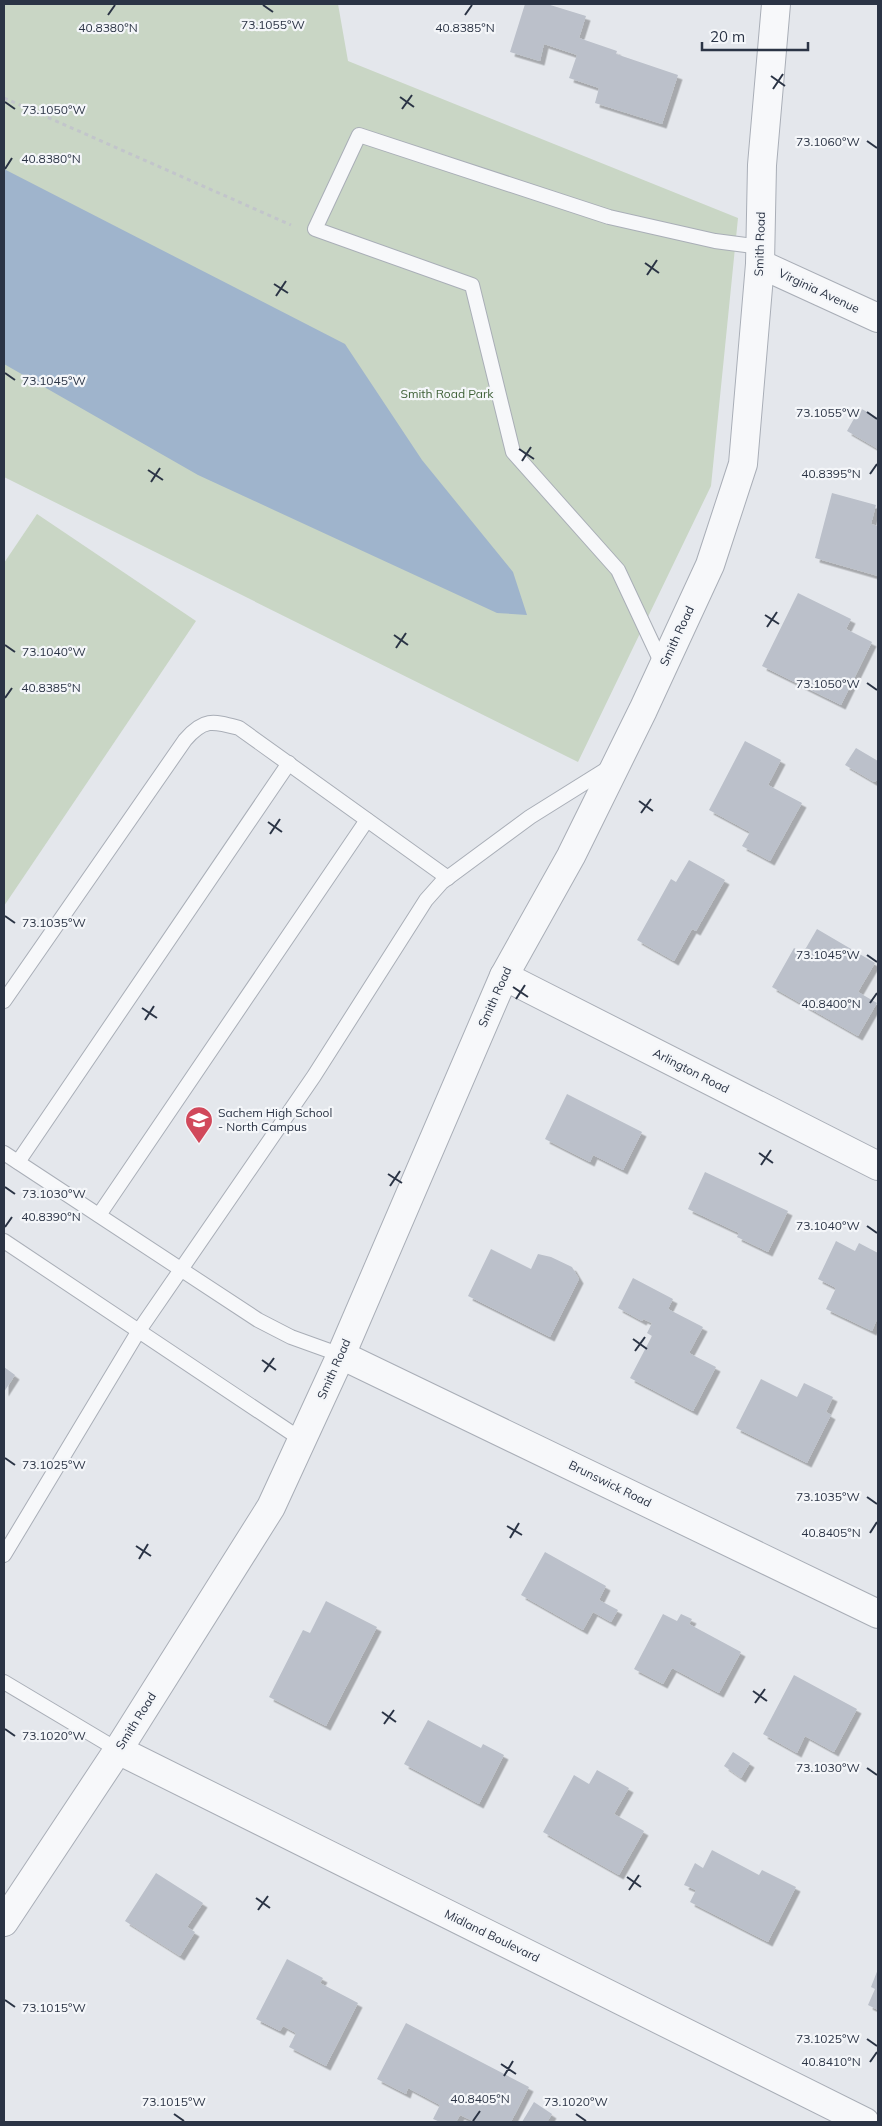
<svg xmlns="http://www.w3.org/2000/svg" width="882" height="2126" font-family="Mulish,sans-serif">
  <defs>
    <filter id="shadow"><feDropShadow dx="4.5" dy="4.5" stdDeviation="0" flood-color="#0004"/></filter>
  </defs>
  <rect width="100%" height="100%" fill="#e4e7ec"/>
  <g fill="#c9d6c5">
    <polygon points="4,4 338,4 348,61 738,218 711,486 578,762 4,477"/>
    <polygon points="37,514 196,621 4,906 4,563"/>
  </g>
  <polygon fill="#9fb4cc" points="4,169 345,344 422,460 513,572 527,615 497,613 198,475 4,364"/>
  <g fill="#bbc0ca" filter="url(#shadow)">
    <polygon points="525,4 547,4 586,16 579,38 617,51 616,54 678,75 662,124 595,103 599,88 569,78 577,55 544,44 540,61 510,52"/>
    <polygon points="860,408 878,418 878,449 847,431"/>
    <polygon points="832,493 876,505 871,524 878,526 878,576 815,558"/>
    <polygon points="798,593 851,619 846,629 872,642 841,705 762,666"/>
    <polygon points="745,741 781,760 768,785 802,803 770,861 742,846 750,832 709,810"/>
    <polygon points="856,748 878,761 878,780 874,782 845,765"/>
    <polygon points="689,860 725,880 696,931 692,929 674,961 637,940 671,879 676,882"/>
    <polygon points="817,929 875,963 858,992 877,1003 858,1036 772,987 794,948 803,953"/>
    <polygon points="567,1094 642,1132 623,1170 593,1155 590,1162 545,1139"/>
    <polygon points="705,1172 788,1211 768,1252 737,1237 739,1233 688,1209"/>
    <polygon points="836,1241 855,1251 859,1243 878,1253 878,1317 872,1331 826,1309 836,1288 818,1279"/>
    <polygon points="491,1249 531,1269 538,1254 551,1257 572,1267 579,1279 550,1337 468,1296"/>
    <polygon points="633,1278 673,1299 668,1309 703,1327 689,1353 716,1367 693,1411 630,1378 652,1336 647,1333 652,1323 643,1319 642,1321 618,1308"/>
    <polygon points="4,1367 15,1375 4,1392"/>
    <polygon points="761,1379 797,1397 804,1383 833,1397 826,1412 831,1415 807,1463 736,1428"/>
    <polygon points="545,1552 606,1586 599,1600 618,1610 611,1622 593,1612 583,1630 521,1595"/>
    <polygon points="326,1601 377,1627 326,1726 269,1697 303,1630 310,1633"/>
    <polygon points="663,1614 677,1621 681,1614 692,1619 689,1624 741,1652 719,1693 672,1668 663,1684 634,1669"/>
    <polygon points="794,1675 857,1709 834,1752 805,1736 797,1753 763,1734"/>
    <polygon points="428,1720 481,1748 483,1744 504,1755 479,1804 404,1764"/>
    <polygon points="733,1752 750,1763 741,1778 724,1766"/>
    <polygon points="597,1770 629,1788 614,1814 644,1831 619,1875 543,1832 574,1775 589,1784"/>
    <polygon points="712,1850 759,1875 762,1870 796,1887 768,1942 690,1902 696,1890 684,1885 695,1863 703,1868"/>
    <polygon points="156,1873 203,1903 187,1927 195,1932 180,1956 125,1921"/>
    <polygon points="287,1959 323,1978 320,1983 358,2003 326,2066 289,2047 296,2033 283,2026 280,2031 256,2019"/>
    <polygon points="878,1969 878,2010 868,2005 875,1989 871,1987"/>
    <polygon points="406,2023 529,2087 511,2122 475,2122 460,2115 456,2122 440,2122 433,2119 440,2105 408,2088 406,2094 377,2079"/>
    <polygon points="534,2102 552,2114 547,2122 522,2122"/>
  </g>
  <g fill="none" stroke-linecap="round" stroke-linejoin="round">
    <g stroke="#a9aeb7" stroke-width="16">
      <g id="service">
        <polyline points="663,666 618,570 513,452 472,285 315,229 359,135 609,217 715,241 761,247"/>
        <path d="M4,1001L185,740C204,718 213,721 239,728L448,878"/>
        <polyline points="4,1153 258,1320 291,1337 341,1355"/>
        <polyline points="18,1162 289,763"/>
        <polyline points="99,1215 367,820"/>
        <polyline points="4,1241 302,1440"/>
        <polyline points="4,1555 138,1332 314,1076 426,900 442,882 530,817 610,767"/>
        <polyline points="4,1682 118,1750"/>
      </g>
    </g>
    <g stroke="#a9aeb7" stroke-width="30">
      <g id="minor">
        <polyline points="760,264 878,318"/>
        <polyline points="504,976 878,1166"/>
        <polyline points="341,1355 878,1614"/>
        <polyline points="118,1750 865,2122"/>
      </g>
    </g>
    <g stroke="#a9aeb7" stroke-width="30">
      <polyline id="tertiary" points="4,1922 118,1750 271,1507 341,1355 504,976 571,856 643,710 710,565 743,464 760,264 762,165 776,4"/>
    </g>
    <polyline stroke="#c2c5cb" stroke-width="3" stroke-dasharray="4 4" stroke-linecap="butt" points="4,98 291,225"/>
    <use href="#service" stroke="#f7f8fa" stroke-width="14"/>
    <use href="#minor" stroke="#f7f8fa" stroke-width="28"/>
    <use href="#tertiary" stroke="#f7f8fa" stroke-width="28"/>
  </g>
  <path fill="none" stroke="#2b3445" stroke-width="2" d="M263,5L273,12M108,15L115,5M465,15L472,5M771,76L785,86M773,89L783,74M400,97L414,107M5,102L15,109M402,109L412,95M867,141L877,148M5,169L12,158M645,263L659,273M647,275L657,260M274,284L288,293M276,296L286,281M5,373L15,380M867,412L877,419M519,449L534,459M522,461L531,447M148,470L163,480M870,474L877,464M151,482L160,468M765,615L779,624M767,627L777,612M394,635L408,645M5,645L15,652M396,648L406,633M867,683L877,690M5,698L12,688M639,801L653,811M641,813L651,799M268,822L282,832M270,834L280,819M5,916L15,923M867,955L877,962M513,987L528,997M516,999L525,985M870,1003L877,993M142,1008L157,1018M145,1020L154,1006M759,1153L773,1163M761,1165L771,1150M388,1174L402,1183M390,1186L400,1171M5,1187L15,1194M867,1226L877,1233M5,1227L12,1217M633,1339L647,1349M635,1351L645,1337M262,1360L276,1370M264,1372L274,1358M5,1458L15,1465M867,1497L877,1504M507,1526L522,1535M870,1533L877,1522M510,1538L519,1523M136,1546L151,1556M139,1559L148,1544M753,1691L767,1701M755,1703L765,1689M382,1712L396,1722M384,1724L394,1710M5,1729L15,1736M867,1768L877,1775M627,1877L641,1887M629,1890L639,1875M256,1898L270,1908M258,1910L268,1896M5,2000L15,2007M867,2039L877,2046M870,2062L877,2052M501,2064L516,2074M504,2076L513,2061M174,2114L184,2121M576,2114L586,2121M473,2121L480,2111"/>
  <defs>
    <g id="school-pin" transform="scale(1.4375)"><path d="M0 17L-7.5 6A9.5 9.5 0 1 1 7.5 6Z" fill="#d1495b" stroke="#f4f6f9"/><path d="M0-5L7-2L0 1L-7-2ZM-4 1L0 2.5L4 1V4Q0 6-4 4Z" fill="#fff"/></g>
  </defs>
  <g fill-rule="evenodd">
    <use href="#school-pin" x="199" y="1120"/>
  </g>
  <g text-anchor="middle" stroke-width="4.5" stroke-linejoin="round" paint-order="stroke">
    <g font-size="12" fill="#2b3445" stroke="#f4f6f9">
      <text transform="translate(760 244) rotate(-88)" y="4">Smith Road</text>
      <text transform="translate(819 291) rotate(25)" y="4">Virginia Avenue</text>
      <text transform="translate(677 636) rotate(-65)" y="4">Smith Road</text>
      <text transform="translate(495 997) rotate(-66)" y="4">Smith Road</text>
      <text transform="translate(691 1071) rotate(27)" y="4">Arlington Road</text>
      <text transform="translate(334 1369) rotate(-66)" y="4">Smith Road</text>
      <text transform="translate(610 1484) rotate(26)" y="4">Brunswick Road</text>
      <text transform="translate(136 1721) rotate(-58)" y="4">Smith Road</text>
      <text transform="translate(492 1936) rotate(26)" y="4">Midland Boulevard</text>
    </g>
    <g font-size="12" fill="#3f6138" stroke="#f4f6f9">
      <text x="447" y="398">Smith Road Park</text>
    </g>
    <g font-size="12" fill="#2b3445" stroke="#f4f6f9" text-anchor="start">
      <text x="218" y="1117">Sachem High School<tspan x="218" dy="14">- North Campus</tspan></text>
    </g>
  </g>
  <g font-size="12" text-anchor="middle" fill="#2b3445" stroke="#f4f6f9" stroke-width="4.5" stroke-linejoin="round" paint-order="stroke">
    <text x="273" y="29">73.1055°W</text>
    <text x="108" y="32">40.8380°N</text>
    <text x="465" y="32">40.8385°N</text>
    <text x="54" y="114">73.1050°W</text>
    <text x="828" y="146">73.1060°W</text>
    <text x="51" y="163">40.8380°N</text>
    <text x="54" y="385">73.1045°W</text>
    <text x="828" y="417">73.1055°W</text>
    <text x="831" y="478">40.8395°N</text>
    <text x="54" y="656">73.1040°W</text>
    <text x="828" y="688">73.1050°W</text>
    <text x="51" y="692">40.8385°N</text>
    <text x="54" y="927">73.1035°W</text>
    <text x="828" y="959">73.1045°W</text>
    <text x="831" y="1008">40.8400°N</text>
    <text x="54" y="1198">73.1030°W</text>
    <text x="51" y="1221">40.8390°N</text>
    <text x="828" y="1230">73.1040°W</text>
    <text x="54" y="1469">73.1025°W</text>
    <text x="828" y="1501">73.1035°W</text>
    <text x="831" y="1537">40.8405°N</text>
    <text x="54" y="1740">73.1020°W</text>
    <text x="828" y="1772">73.1030°W</text>
    <text x="54" y="2012">73.1015°W</text>
    <text x="828" y="2043">73.1025°W</text>
    <text x="831" y="2066">40.8410°N</text>
    <text x="480" y="2103">40.8405°N</text>
    <text x="174" y="2106">73.1015°W</text>
    <text x="576" y="2106">73.1020°W</text>
  </g>
  <rect width="882" height="2126" fill="none" stroke="#2b3445" stroke-width="10"/>
  <path d="M702 42v8h106v-8" fill="none" stroke="#2b3445" stroke-width="2.5"/>
  <text x="710" y="42" font-size="15" fill="#2b3445" stroke="#f4f6f9" stroke-width="4" paint-order="stroke">20 m</text>
</svg>
